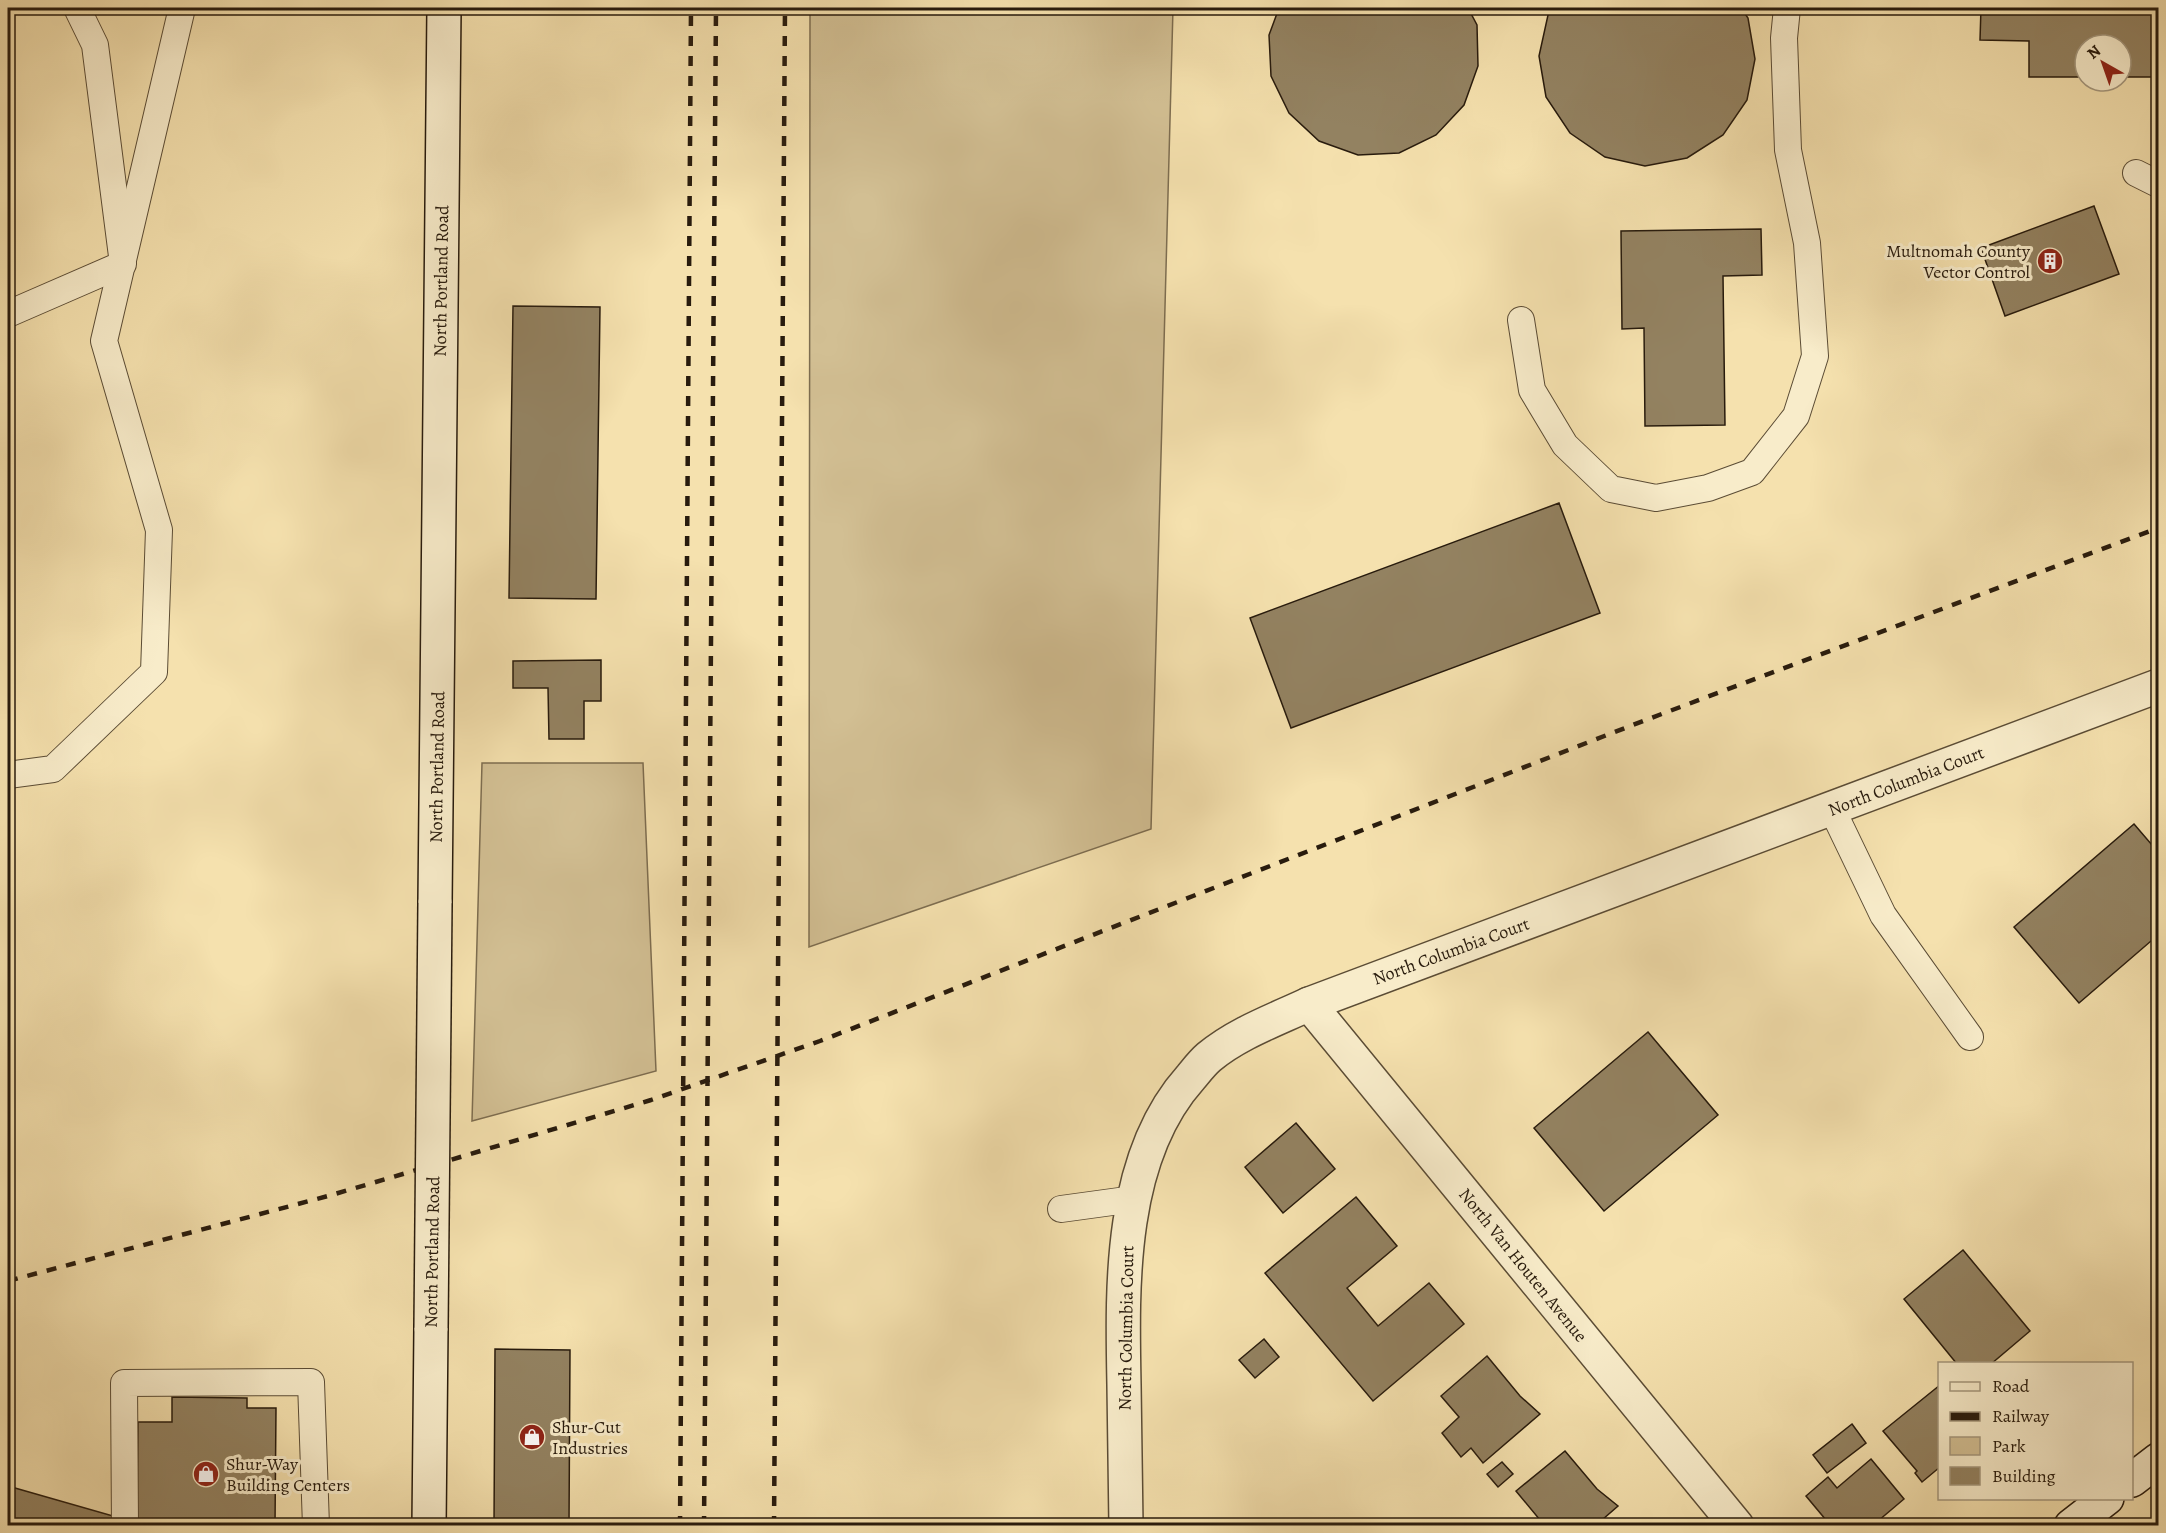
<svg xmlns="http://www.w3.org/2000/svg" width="2166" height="1533" font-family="Alegreya,serif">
  <rect width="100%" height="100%" fill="#f5e1ae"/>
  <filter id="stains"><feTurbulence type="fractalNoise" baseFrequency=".00333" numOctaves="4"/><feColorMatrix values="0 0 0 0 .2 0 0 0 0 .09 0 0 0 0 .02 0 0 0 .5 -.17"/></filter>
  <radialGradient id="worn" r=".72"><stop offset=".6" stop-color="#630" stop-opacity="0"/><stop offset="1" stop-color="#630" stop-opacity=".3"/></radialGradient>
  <g fill="#d2bf93" stroke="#7d6d50" stroke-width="1.5">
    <polygon points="810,8 1173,8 1151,829 809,947"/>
    <polygon points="482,763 643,763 656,1071 472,1121"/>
  </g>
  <g fill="#938261" stroke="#281b0d" stroke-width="1.5">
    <polygon points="1279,8 1468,8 1477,25 1478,66 1464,105 1436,135 1399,153 1358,155 1319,141 1289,113 1271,76 1269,35"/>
    <polygon points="1553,8 1741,8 1748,18 1755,59 1747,100 1723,135 1687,158 1645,166 1605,157 1570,133 1546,97 1539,56 1548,15"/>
    <polygon points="1981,8 2158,8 2158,77 2121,77 2121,45 2085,45 2085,77 2029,77 2029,41 1980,40"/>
    <polygon points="2094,206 2119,274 2005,316 1981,248"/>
    <polygon points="1761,229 1762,275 1723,276 1725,425 1645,426 1644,328 1622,329 1621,231"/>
    <polygon points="513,306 600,307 596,599 509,598"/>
    <polygon points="1559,503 1600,613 1291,728 1250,618"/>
    <polygon points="601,660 601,701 584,701 584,739 549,739 548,688 513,688 513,661"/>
    <polygon points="2134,824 2158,852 2158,935 2079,1003 2014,927"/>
    <polygon points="1648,1032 1718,1115 1604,1211 1534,1128"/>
    <polygon points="1296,1123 1335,1169 1283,1213 1245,1167"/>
    <polygon points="1356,1197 1397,1246 1347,1288 1378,1326 1429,1283 1464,1324 1373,1401 1265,1273"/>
    <polygon points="1963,1250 2030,1331 1991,1364 1957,1364 1904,1299"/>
    <polygon points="1264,1339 1279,1357 1255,1378 1239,1360"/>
    <polygon points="495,1349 570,1350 569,1525 494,1525"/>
    <polygon points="1487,1356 1520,1396 1540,1414 1483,1463 1471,1448 1461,1457 1442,1433 1459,1417 1441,1396"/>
    <polygon points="1940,1385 1940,1467 1922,1482 1915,1473 1917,1471 1883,1431"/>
    <polygon points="172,1397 247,1398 247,1408 276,1408 275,1526 137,1526 138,1422 172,1422"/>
    <polygon points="1852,1424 1866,1443 1827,1473 1813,1455"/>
    <polygon points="1565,1451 1597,1489 1618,1506 1595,1526 1545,1526 1516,1491"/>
    <polygon points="1871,1459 1904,1499 1872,1526 1831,1526 1806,1496 1828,1477 1837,1488"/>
    <polygon points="1502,1462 1513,1474 1498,1487 1487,1474"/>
    <polygon points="8,1486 113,1516 111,1526 8,1526"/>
  </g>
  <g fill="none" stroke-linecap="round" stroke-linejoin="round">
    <g stroke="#5b4c35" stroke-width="28">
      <g id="lane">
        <polyline points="2136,173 2158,184"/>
        <polyline points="8,314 123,264 95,45 77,8"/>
        <polyline points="1521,320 1532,390 1565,445 1611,489 1656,498 1708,488 1752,472 1796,416 1815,356 1807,243 1788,150 1784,38 1787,8"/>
        <polyline points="8,775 53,769 154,672 159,530 104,341 182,8"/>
        <polyline points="1832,809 1883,915 1970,1037"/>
        <polyline points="1061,1209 1134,1199"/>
        <polyline points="125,1526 124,1383 311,1382 316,1526"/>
      </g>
    </g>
    <g stroke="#5b4c35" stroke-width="36">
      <g id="street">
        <polyline points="1309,1004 1737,1526"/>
        <path d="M1126,1526C1125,1479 1125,1432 1124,1385C1122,1284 1119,1157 1191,1077C1196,1071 1202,1063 1209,1057C1238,1033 1275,1020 1309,1004L2158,686"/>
      </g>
    </g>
    <g stroke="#281b0d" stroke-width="36">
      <g id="secondary">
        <polyline points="435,903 444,8"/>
        <polyline points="2132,1480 2158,1460"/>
        <polyline points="429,1526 431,1328"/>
        <polyline points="2071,1526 2107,1498"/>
      </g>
    </g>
    <use href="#lane" stroke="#f8ecca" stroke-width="26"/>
    <use href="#street" stroke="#f8ecca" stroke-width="33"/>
    <use href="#secondary" stroke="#f8ecca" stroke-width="33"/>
    <g stroke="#281b0d" stroke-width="4.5" stroke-dasharray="10 10" stroke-linecap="butt">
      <polyline points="8,1281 328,1196 437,1164 651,1100 820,1041 1643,721 2158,528"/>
      <polyline points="680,1526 691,8"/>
      <polyline points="704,1526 716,8"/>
      <polyline points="774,1526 785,8"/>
    </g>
    <g stroke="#281b0d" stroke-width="36" stroke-linecap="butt">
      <polyline id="secondary-bridge" points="431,1328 435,903"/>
    </g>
    <use href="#secondary-bridge" stroke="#f8ecca" stroke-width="33"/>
  </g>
  <defs>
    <g id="building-disc" transform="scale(1.35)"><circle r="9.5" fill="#8f2418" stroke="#f8ecca"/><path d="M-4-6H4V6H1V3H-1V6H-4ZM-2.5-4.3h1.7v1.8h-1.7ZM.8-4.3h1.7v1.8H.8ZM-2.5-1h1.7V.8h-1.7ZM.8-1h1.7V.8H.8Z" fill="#fff"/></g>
    <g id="shop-disc" transform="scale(1.35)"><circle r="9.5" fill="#8f2418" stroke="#f8ecca"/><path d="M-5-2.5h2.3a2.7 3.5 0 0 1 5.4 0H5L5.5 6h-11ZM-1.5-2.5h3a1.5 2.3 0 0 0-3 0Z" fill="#fff"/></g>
  </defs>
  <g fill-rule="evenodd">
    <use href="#building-disc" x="2050" y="261"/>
    <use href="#shop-disc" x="532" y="1437"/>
    <use href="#shop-disc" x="206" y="1474"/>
  </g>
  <g text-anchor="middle" stroke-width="6" stroke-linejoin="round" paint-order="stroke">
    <g font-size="18" fill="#281b0d" stroke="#f8ecca" text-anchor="start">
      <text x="2030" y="257" text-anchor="end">Multnomah County<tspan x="2030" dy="21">Vector Control</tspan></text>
      <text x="552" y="1433">Shur-Cut<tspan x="552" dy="21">Industries</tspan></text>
      <text x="226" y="1470">Shur-Way<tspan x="226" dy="21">Building Centers</tspan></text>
    </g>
    <g font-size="18" fill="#281b0d" stroke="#f8ecca">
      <text transform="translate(441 281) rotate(-89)" y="6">North Portland Road</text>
      <text transform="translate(437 767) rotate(-89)" y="6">North Portland Road</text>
      <text transform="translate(1906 781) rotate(-21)" y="6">North Columbia Court</text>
      <text transform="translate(1451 951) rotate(-20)" y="6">North Columbia Court</text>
      <text transform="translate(432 1252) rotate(-89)" y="6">North Portland Road</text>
      <text transform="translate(1523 1265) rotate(51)" y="6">North Van Houten Avenue</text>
      <text transform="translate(1126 1328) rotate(-89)" y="6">North Columbia Court</text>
    </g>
  </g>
  <rect width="2166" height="1533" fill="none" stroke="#f5e1ae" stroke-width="30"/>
  <rect x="9" y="9" width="2148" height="1515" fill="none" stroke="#281b0d" stroke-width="3"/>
  <rect x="15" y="15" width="2136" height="1503" fill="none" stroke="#281b0d" stroke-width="1.5"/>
  <rect x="1938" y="1362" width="195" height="138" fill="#f8ecca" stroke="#a5987e" stroke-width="1.5"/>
  <rect x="1950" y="1382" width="30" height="9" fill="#f8ecca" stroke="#a5987e" stroke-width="1.5"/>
  <text x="1992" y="1392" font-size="18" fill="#281b0d">Road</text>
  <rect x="1950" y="1412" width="30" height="9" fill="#281b0d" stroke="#a5987e" stroke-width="1.5"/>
  <text x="1992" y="1422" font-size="18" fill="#281b0d">Railway</text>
  <rect x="1950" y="1437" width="30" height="18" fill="#d2bf93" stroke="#a5987e" stroke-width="1.5"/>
  <text x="1992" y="1452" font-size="18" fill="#281b0d">Park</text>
  <rect x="1950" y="1467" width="30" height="18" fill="#938261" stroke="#a5987e" stroke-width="1.5"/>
  <text x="1992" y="1482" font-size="18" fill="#281b0d">Building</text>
  <g transform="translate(2103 63) rotate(320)"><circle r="28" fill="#f8ecca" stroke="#a5987e" stroke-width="1.5"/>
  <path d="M0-4.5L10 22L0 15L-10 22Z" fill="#8f2418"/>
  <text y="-9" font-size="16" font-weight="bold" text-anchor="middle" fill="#281b0d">N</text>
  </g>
  <rect width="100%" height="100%" filter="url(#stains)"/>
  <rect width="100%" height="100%" fill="url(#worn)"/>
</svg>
